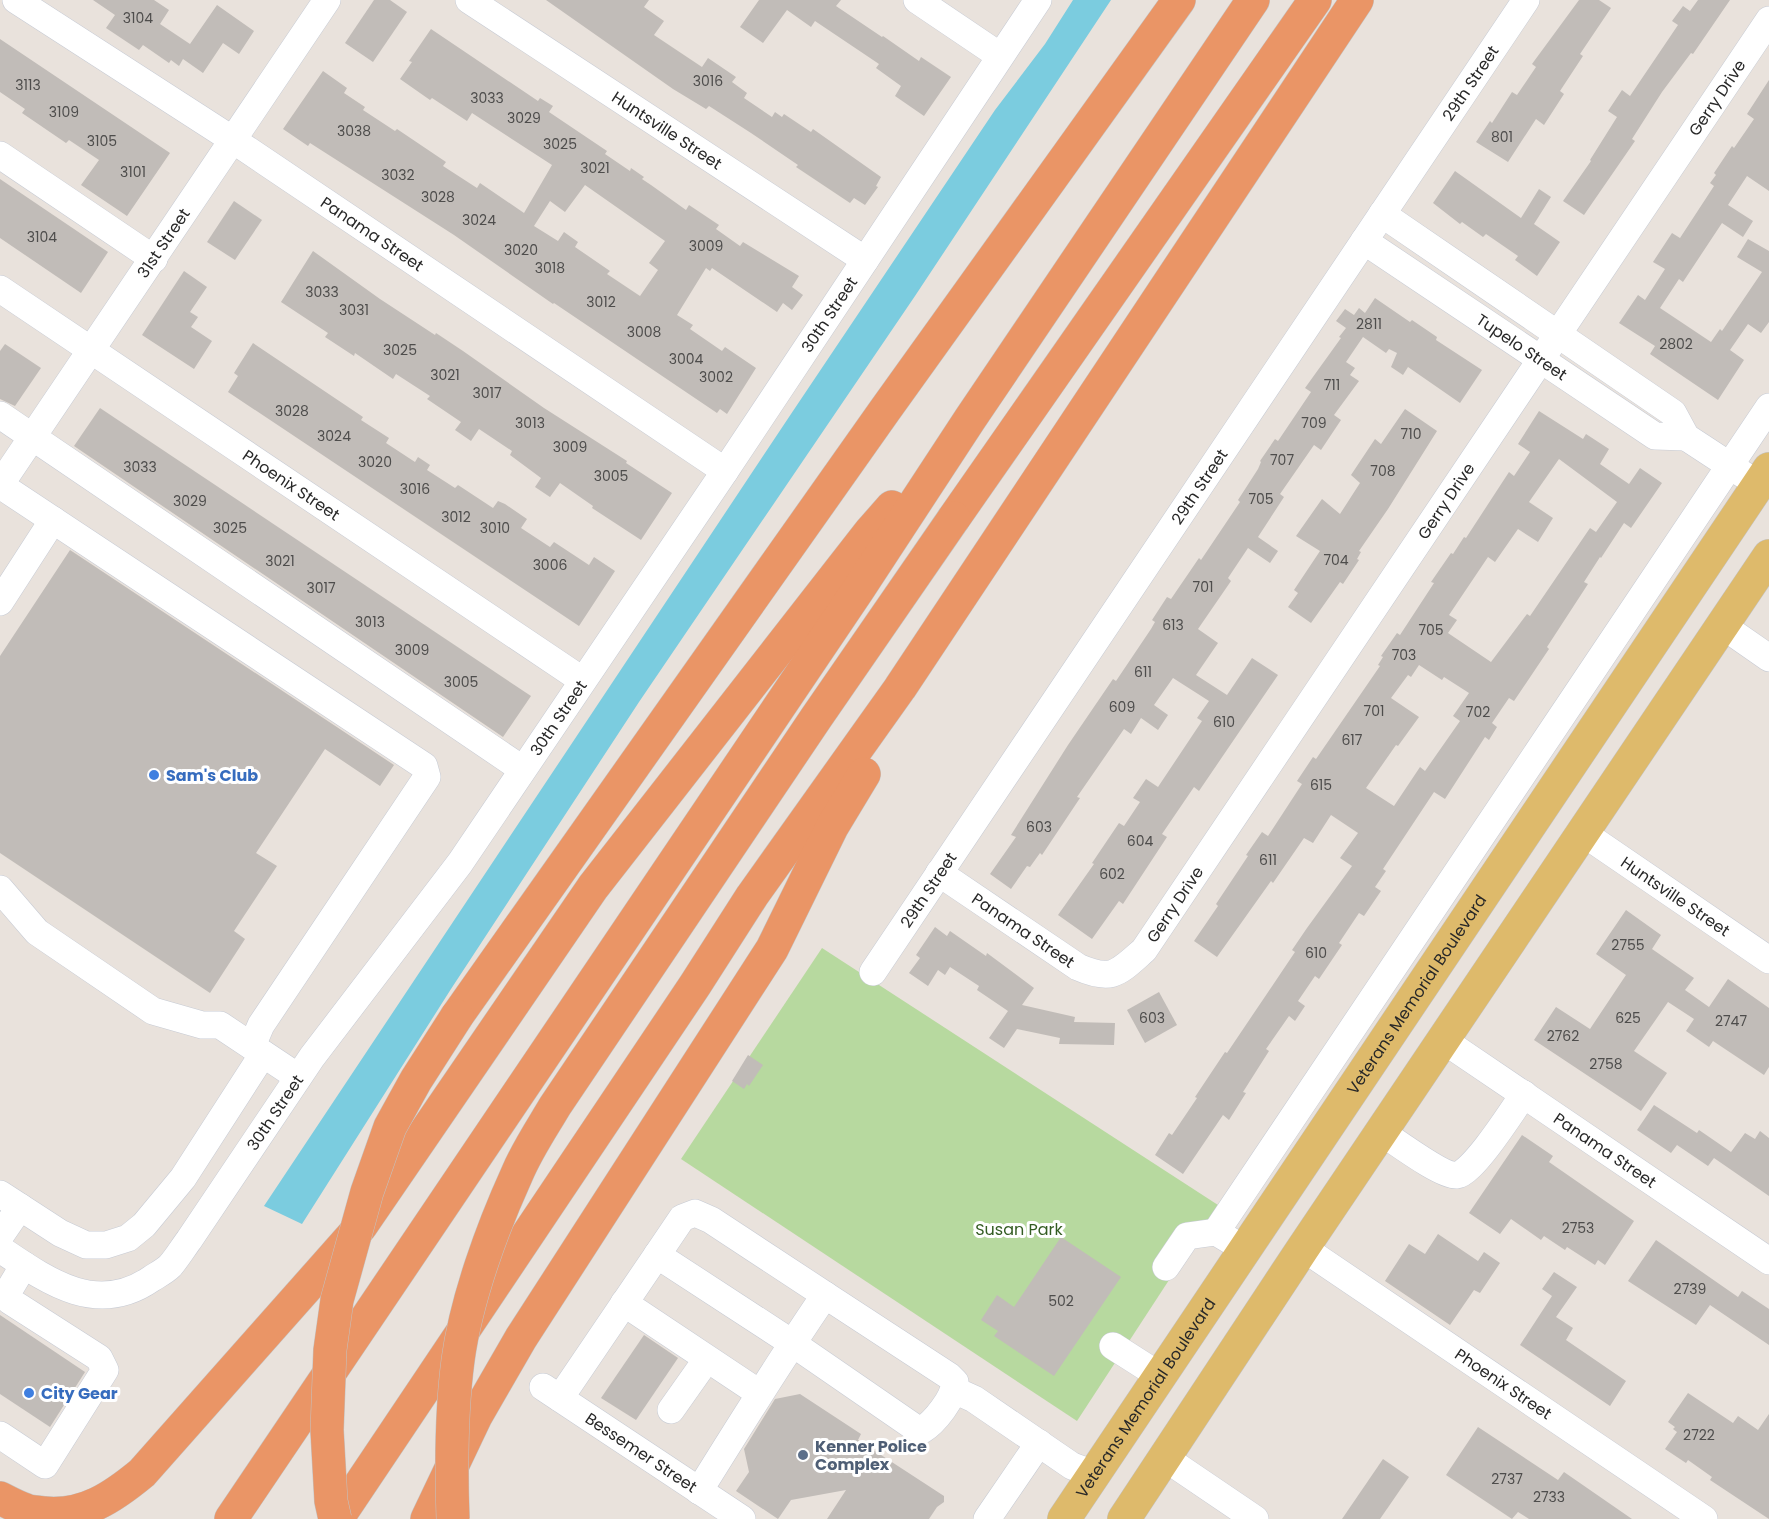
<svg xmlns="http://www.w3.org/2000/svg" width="1769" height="1519" font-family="Poppins,sans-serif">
  <rect width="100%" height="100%" fill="#e9e2dc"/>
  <polygon fill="#b7d99f" points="822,948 1218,1205 1077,1421 681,1159"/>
  <polygon fill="#7bccdf" points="1073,0 1111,0 915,296 639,702 451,989 302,1224 264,1206 793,411 995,110 1045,44"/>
  <g fill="#c1bcb8" fill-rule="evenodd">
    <polygon points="93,0 154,0 169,10 160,24 190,44 217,5 254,31 239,54 223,43 203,73 183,59 179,66 171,60 169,63 143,45 139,50 106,28 115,15"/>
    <polygon points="374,0 390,0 407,12 373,62 345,43"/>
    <polygon points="546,0 649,0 644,7 664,21 654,35 702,67 708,58 736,77 732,82 747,93 744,98 772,117 775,112 782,117 784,114 811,132 813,129 881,177 876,186 878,187 865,205 854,198 850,203 796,167 798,165 751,133 709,106 706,109 673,89"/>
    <polygon points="759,0 841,0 836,6 882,37 883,36 919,61 921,57 951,77 924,116 895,96 901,86 876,68 879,64 815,21 811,27 787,10 763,43 740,27"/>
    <polygon points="1579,0 1599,0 1611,8 1580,54 1583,56 1560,91 1564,94 1544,125 1536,119 1508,162 1476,142 1490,121 1492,123 1512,92 1517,95 1536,67 1532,64"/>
    <polygon points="1698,0 1730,0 1693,54 1691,53 1662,92 1632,139 1635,141 1584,215 1563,201 1591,161 1590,160 1617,117 1608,111 1622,90 1630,96 1678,25 1672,21 1683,6 1690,11"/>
    <path d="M431,29L538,101L540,98L553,106L549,112L607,151L605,154L630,171L631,168L644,177L642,179L651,185L686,210L689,205L719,225L716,229L740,246L743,242L799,276L792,287L803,295L792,310L783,303L777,312L712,268L710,271L706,268L677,315L693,325L690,329L722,351L725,347L756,368L727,414L720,409L717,413L554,303L553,304L454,235L310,143L308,146L283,129L323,71L347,88L344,93L365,107L363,110L395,131L397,129L446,162L443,166L477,188L480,183L524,213L552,165L472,113L467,121L432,98L430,100L400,79L412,62L409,61ZM585,185L665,241L649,263L658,270L640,296L607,274L610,271L575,247L578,242L564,232L558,241L534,226L550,201L565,212Z"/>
    <polygon points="0,39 170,153 127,216 81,185 99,160 69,140 66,143 22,113 25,109 0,92"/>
    <polygon points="1769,80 1769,191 1747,176 1728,205 1753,221 1743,237 1722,223 1683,282 1679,279 1660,308 1711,342 1720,329 1722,331 1762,272 1737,257 1748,239 1769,251 1769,322 1761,333 1748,324 1730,350 1744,360 1718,400 1650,354 1655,346 1619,323 1638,295 1645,300 1665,269 1653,262 1672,233 1680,238 1714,186 1710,183 1716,175 1714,173 1732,146 1734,148 1754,119 1747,114"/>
    <polygon points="1455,171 1521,218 1539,189 1551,197 1534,224 1560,242 1537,276 1515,260 1518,256 1486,234 1483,237 1462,222 1460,224 1433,203"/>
    <polygon points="0,179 108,252 81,293 0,238"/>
    <polygon points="234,201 262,220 235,260 207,242"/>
    <polygon points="313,251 380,299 435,335 436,333 463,351 544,408 627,461 626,463 672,493 641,540 592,508 593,506 560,483 550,497 535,487 541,478 510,455 512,451 479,429 471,441 455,430 461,422 427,399 430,396 396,374 393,379 355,353 354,356 325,337 328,333 281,302"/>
    <polygon points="184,271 207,287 190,312 198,317 191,327 212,341 194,369 142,335"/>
    <polygon points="1375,298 1410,322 1412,320 1437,337 1436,340 1482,370 1460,403 1408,367 1403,375 1391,367 1397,353 1389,349 1386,353 1363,337 1346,362 1355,368 1350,375 1359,381 1334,415 1341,420 1321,450 1314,445 1280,494 1284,497 1258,537 1278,551 1270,563 1248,548 1228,578 1231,581 1198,629 1218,643 1196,675 1227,695 1252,658 1278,675 1199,791 1194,787 1162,834 1167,837 1123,904 1119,901 1092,939 1058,915 1094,864 1092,863 1119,823 1124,826 1140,802 1133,798 1146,779 1158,787 1202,721 1197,718 1209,701 1173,678 1154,705 1168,715 1158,730 1141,718 1131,734 1124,729 1077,797 1080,798 1042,855 1040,853 1030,867 1027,866 1011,889 990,874 1016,837 1011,835 1068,745 1113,679 1116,681 1151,629 1155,622 1152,620 1167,597 1171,599 1199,558 1201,560 1240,502 1238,500 1258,469 1261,462 1260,461 1275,439 1278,441 1311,392 1305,388 1341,338 1339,337 1346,328 1336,321 1345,309 1354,315 1359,308 1365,313"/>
    <polygon points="253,343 363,417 361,420 389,438 386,443 415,462 418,457 430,465 427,470 455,488 458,485 493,508 498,501 505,504 527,519 521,528 550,547 554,542 589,565 594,557 615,571 579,626 228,392 238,376 234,373"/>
    <polygon points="5,344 41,368 15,406 0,399 0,351"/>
    <polygon points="100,408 531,696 503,737 74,446"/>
    <polygon points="1405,409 1437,431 1388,509 1359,551 1361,552 1357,559 1359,560 1343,584 1340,582 1311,623 1288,607 1298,593 1294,590 1320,551 1296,536 1322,499 1340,514 1360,483 1351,475 1375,439 1381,444"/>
    <path d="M1539,411L1583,439L1586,434L1609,449L1600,464L1629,484L1640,468L1662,483L1631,528L1624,523L1601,558L1600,557L1584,582L1588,584L1547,647L1549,649L1514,701L1509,698L1492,723L1497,727L1489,740L1485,737L1445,799L1434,792L1383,869L1386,871L1375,887L1381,891L1364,916L1359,913L1339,943L1342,945L1319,979L1315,976L1298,1001L1305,1006L1295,1021L1289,1016L1266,1049L1269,1051L1243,1092L1246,1093L1229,1120L1223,1115L1183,1174L1155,1155L1169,1133L1172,1135L1197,1098L1195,1097L1225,1052L1227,1053L1295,952L1292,950L1307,928L1352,866L1340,858L1358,833L1331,815L1313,843L1304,838L1273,883L1271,881L1217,957L1194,941L1218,906L1216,904L1248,856L1246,855L1262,832L1268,836L1302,784L1297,781L1313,757L1316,759L1380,666L1378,665L1383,657L1381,656L1397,633L1400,635L1434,583L1431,582L1451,553L1453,554L1464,537L1466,538L1509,472L1514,476L1530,452L1518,444ZM1559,459L1617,502L1596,532L1590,528L1530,616L1527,614L1491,662L1448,633L1457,620L1449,615L1488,557L1495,562L1518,529L1538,542L1553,518L1529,502ZM1419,665L1442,680L1444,677L1469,693L1453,716L1460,721L1425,771L1420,767L1394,806L1366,788L1396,745L1398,746L1419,717L1391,698L1408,675L1411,677Z"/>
    <polygon points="70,550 394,765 380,786 325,749 256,853 277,866 234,931 245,939 210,993 0,853 0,656"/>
    <polygon points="1626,910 1661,935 1652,949 1694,978 1685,990 1709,1007 1728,979 1769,1008 1769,1067 1764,1075 1713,1041 1709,1047 1686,1031 1694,1019 1668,1002 1634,1051 1667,1073 1641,1111 1534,1040 1556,1007 1590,1029 1626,975 1596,954"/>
    <polygon points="935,927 947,936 950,931 986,956 987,953 1034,988 1022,1005 1075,1017 1074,1022 1115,1023 1114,1045 1059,1044 1060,1038 1017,1029 1004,1048 989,1038 1008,1011 977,990 979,986 950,967 945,975 938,970 928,986 909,973 920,958 916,955"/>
    <polygon points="1159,992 1177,1025 1145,1043 1127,1010"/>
    <polygon points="748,1055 763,1065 749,1086 747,1084 744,1089 732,1081"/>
    <polygon points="1654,1105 1697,1133 1699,1130 1731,1152 1745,1133 1755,1139 1760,1131 1769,1138 1769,1196 1714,1158 1708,1166 1677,1145 1671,1153 1637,1130"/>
    <polygon points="1522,1135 1553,1156 1549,1162 1634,1221 1605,1265 1598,1260 1595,1265 1567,1247 1565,1250 1544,1236 1541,1240 1511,1219 1500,1234 1469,1213"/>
    <polygon points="1438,1234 1478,1261 1484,1252 1500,1263 1480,1293 1474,1290 1450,1325 1385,1281 1409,1244 1425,1254"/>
    <polygon points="1061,1237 1121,1277 1054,1376 994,1336 998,1331 981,1320 997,1295 1014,1307"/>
    <polygon points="1656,1240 1738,1297 1742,1291 1769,1309 1769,1345 1710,1305 1696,1325 1628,1281"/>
    <polygon points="1554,1272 1577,1287 1556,1317 1573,1328 1566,1340 1626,1381 1610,1406 1520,1345 1552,1296 1542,1289"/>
    <polygon points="0,1315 85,1372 50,1427 0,1394"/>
    <polygon points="644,1335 678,1358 636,1420 601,1398"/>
    <polygon points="1688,1393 1733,1423 1738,1416 1758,1430 1769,1414 1769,1519 1710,1480 1712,1477 1688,1460 1686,1463 1665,1449 1677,1432 1673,1429 1675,1427 1668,1422"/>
    <polygon points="800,1394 861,1434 858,1440 944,1496 944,1502 937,1507 929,1519 827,1519 846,1490 791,1500 778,1519 736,1491 749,1472 744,1449 775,1399"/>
    <polygon points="1478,1427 1558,1480 1564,1472 1632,1519 1529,1519 1518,1512 1512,1519 1446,1475"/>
    <polygon points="1383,1459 1409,1477 1380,1519 1342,1519"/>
  </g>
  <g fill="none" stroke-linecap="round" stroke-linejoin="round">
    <g stroke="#c7cbd4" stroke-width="28">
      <g id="minor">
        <path id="s1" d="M16,0L233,140L725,471"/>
        <path id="s2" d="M469,0L865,260"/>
        <polyline points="917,0 1000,56"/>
        <polyline points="0,155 154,259"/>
        <polyline points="1382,214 1673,413 1686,437 1744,475"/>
        <path id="s3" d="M1364,241L1655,436L1686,437"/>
        <path id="s4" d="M0,289L582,680"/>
        <polyline points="0,415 522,769"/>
        <polyline points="0,485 424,766 427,777 261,1025 252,1046"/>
        <path id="s5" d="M0,485L327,0"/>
        <polyline points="0,602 53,520"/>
        <polyline points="1723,626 1769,658"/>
        <path id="s6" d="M1583,833L1769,960"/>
        <path id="s7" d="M939,873L1078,967C1112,982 1118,973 1144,950L1769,20"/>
        <polyline points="0,889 37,932 153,1011 202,1025 220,1025 298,1077"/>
        <path id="s8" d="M873,972L1526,0"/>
        <path id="s9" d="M1443,1040L1769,1261"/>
        <path d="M1381,1132C1395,1141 1443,1177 1457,1175C1473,1173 1513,1110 1524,1094"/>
        <polyline points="0,1194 60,1233 86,1245 106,1245 128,1238 144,1225 183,1178 263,1054"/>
        <polyline points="1216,1232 1769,407"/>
        <polyline points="0,1236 20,1207"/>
        <path id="s10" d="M1303,1248L1704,1519"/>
        <path id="s11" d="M0,1249C46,1280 96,1317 151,1279C157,1275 165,1271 170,1266C177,1258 183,1248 189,1240L312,1057L460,863L725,471L1038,0"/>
        <polyline points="657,1255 682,1218 695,1213 711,1220 825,1295"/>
        <polyline points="1166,1267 1187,1236 1216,1232 1231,1241"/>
        <polyline points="624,1303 759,1393"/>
        <polyline points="1113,1346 1160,1376"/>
        <path id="s12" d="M543,1387L742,1519"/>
        <polyline points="954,1390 974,1399 1072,1466 1094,1474"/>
        <path d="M560,1398L657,1255L792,1343L914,1427L922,1430C935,1422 954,1398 955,1382L949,1376L825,1295C781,1359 740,1425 699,1491"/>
        <polyline points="671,1410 707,1359"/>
        <polyline points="0,1435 45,1465 105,1370 99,1358 10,1301 6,1295 24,1265"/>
        <polyline points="1165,1458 1255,1519"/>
        <polyline points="987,1519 1039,1443"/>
      </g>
    </g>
    <g stroke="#c3c3c3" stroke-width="34">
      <g id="major">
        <path id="s13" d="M1064,1519L1769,469"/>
        <polyline points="1124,1519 1303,1248 1769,556"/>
      </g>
    </g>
    <g stroke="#c3c3c3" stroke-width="34">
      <g id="highway">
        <polyline points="954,518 1315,0"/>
        <polyline points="457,1016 885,410 1179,0"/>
        <path d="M0,1498C8,1502 17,1507 26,1510C31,1512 38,1512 44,1513C84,1517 113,1497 142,1473L361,1226L593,887L870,532L892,507"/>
        <polyline points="231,1519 858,590 970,419 1253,0"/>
        <polyline points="337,1519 695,985 752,896 900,688 1357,0"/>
        <polyline points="427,1519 476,1416 521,1338 772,949 832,827 864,774"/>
      </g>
    </g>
    <use href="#minor" stroke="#fff" stroke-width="27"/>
    <use href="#major" stroke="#deba6b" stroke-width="33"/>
    <use href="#highway" stroke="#ea9566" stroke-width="33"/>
    <g stroke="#c3c3c3" stroke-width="34" stroke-linecap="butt">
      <g id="highway-bridge">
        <polyline points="335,1519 331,1501 327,1430 330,1350 337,1300 367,1192 390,1127 416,1080 457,1016"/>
        <path d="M453,1519C451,1466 451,1413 458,1360C466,1300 492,1229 517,1174C527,1150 542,1128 555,1106L816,718L954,518"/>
      </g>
    </g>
    <use href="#highway-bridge" stroke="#ea9566" stroke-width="33"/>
  </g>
  <g fill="#3f7fe0" stroke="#fff" stroke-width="2">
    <circle cx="154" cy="775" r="6"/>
    <circle cx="29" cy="1393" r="6"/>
  </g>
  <circle fill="#5c6f8a" stroke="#fff" stroke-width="2" cx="803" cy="1455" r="6"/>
  <g text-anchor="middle" stroke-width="6" stroke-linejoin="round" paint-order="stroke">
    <g font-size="14" fill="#4e4d4c">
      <text x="138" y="23">3104</text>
      <text x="708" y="86">3016</text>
      <text x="28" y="90">3113</text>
      <text x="487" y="103">3033</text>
      <text x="64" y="117">3109</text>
      <text x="524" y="123">3029</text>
      <text x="354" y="136">3038</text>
      <text x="1502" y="142">801</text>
      <text x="102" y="146">3105</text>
      <text x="560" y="149">3025</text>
      <text x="595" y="173">3021</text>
      <text x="133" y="177">3101</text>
      <text x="398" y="180">3032</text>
      <text x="438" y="202">3028</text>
      <text x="479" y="225">3024</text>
      <text x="42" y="242">3104</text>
      <text x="706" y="251">3009</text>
      <text x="521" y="255">3020</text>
      <text x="550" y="273">3018</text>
      <text x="322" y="297">3033</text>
      <text x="601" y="307">3012</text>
      <text x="354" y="315">3031</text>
      <text x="1369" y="329">2811</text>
      <text x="644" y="337">3008</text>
      <text x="1676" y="349">2802</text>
      <text x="400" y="355">3025</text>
      <text x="686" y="364">3004</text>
      <text x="445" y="380">3021</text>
      <text x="716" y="382">3002</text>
      <text x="1332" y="390">711</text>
      <text x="487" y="398">3017</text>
      <text x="292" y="416">3028</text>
      <text x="530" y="428">3013</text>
      <text x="1314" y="428">709</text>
      <text x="1411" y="439">710</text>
      <text x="334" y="441">3024</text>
      <text x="570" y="452">3009</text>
      <text x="1282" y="465">707</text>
      <text x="375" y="467">3020</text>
      <text x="140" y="472">3033</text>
      <text x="1383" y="476">708</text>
      <text x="611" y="481">3005</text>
      <text x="415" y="494">3016</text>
      <text x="1261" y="504">705</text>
      <text x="190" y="506">3029</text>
      <text x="456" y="522">3012</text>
      <text x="230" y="533">3025</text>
      <text x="495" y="533">3010</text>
      <text x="1336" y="565">704</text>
      <text x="280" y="566">3021</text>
      <text x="550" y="570">3006</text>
      <text x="1203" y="592">701</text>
      <text x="321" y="593">3017</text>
      <text x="370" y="627">3013</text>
      <text x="1173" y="630">613</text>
      <text x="1431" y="635">705</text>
      <text x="412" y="655">3009</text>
      <text x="1404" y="660">703</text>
      <text x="1143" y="677">611</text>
      <text x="461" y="687">3005</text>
      <text x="1122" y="712">609</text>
      <text x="1374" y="716">701</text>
      <text x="1478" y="717">702</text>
      <text x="1224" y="727">610</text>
      <text x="1352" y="745">617</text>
      <text x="1321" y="790">615</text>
      <text x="1039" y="832">603</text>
      <text x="1140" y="846">604</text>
      <text x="1268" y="865">611</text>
      <text x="1112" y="879">602</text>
      <text x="1628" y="950">2755</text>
      <text x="1316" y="958">610</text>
      <text x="1152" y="1023">603</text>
      <text x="1628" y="1023">625</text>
      <text x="1731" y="1026">2747</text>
      <text x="1563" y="1041">2762</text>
      <text x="1606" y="1069">2758</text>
      <text x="1578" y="1233">2753</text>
      <text x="1690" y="1294">2739</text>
      <text x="1061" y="1306">502</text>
      <text x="1699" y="1440">2722</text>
      <text x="1507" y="1484">2737</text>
      <text x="1549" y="1502">2733</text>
    </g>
    <g font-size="16" fill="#282828" stroke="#fff">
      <text dy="6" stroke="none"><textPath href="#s8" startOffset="1071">29th Street</textPath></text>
      <text dy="6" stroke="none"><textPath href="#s7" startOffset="1270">Gerry Drive</textPath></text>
      <text dy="6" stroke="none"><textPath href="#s2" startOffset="237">Huntsville Street</textPath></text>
      <text dy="6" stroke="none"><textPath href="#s1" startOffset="426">Panama Street</textPath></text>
      <text dy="6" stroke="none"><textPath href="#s5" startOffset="292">31st Street</textPath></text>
      <text dy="6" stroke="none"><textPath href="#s11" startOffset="1347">30th Street</textPath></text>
      <text dy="6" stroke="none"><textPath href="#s3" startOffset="190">Tupelo Street</textPath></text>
      <text dy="6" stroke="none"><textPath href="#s4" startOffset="351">Phoenix Street</textPath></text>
      <text dy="6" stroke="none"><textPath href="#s8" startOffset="585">29th Street</textPath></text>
      <text dy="6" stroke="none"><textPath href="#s7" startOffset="784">Gerry Drive</textPath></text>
      <text dy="6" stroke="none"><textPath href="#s11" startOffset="861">30th Street</textPath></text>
      <text dy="6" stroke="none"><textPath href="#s8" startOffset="99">29th Street</textPath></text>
      <text dy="6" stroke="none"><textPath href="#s6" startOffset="112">Huntsville Street</textPath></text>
      <text dy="6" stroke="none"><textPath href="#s7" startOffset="298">Gerry Drive</textPath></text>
      <text dy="6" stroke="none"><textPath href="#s7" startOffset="102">Panama Street</textPath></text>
      <text dy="6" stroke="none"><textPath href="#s13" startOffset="632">Veterans Memorial Boulevard</textPath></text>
      <text dy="6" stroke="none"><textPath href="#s11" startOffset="375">30th Street</textPath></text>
      <text dy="6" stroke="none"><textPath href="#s9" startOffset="196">Panama Street</textPath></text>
      <text dy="6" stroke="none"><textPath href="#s10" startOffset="242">Phoenix Street</textPath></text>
      <text dy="6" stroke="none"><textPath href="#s13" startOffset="146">Veterans Memorial Boulevard</textPath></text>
      <text dy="6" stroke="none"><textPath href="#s12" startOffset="118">Bessemer Street</textPath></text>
    </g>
    <g font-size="16" font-weight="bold" fill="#366cbe" stroke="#fff" text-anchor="start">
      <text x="166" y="781">Sam's Club</text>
      <text x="41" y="1399">City Gear</text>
    </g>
    <g font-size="16" fill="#335c22" stroke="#fff">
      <text x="1019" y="1235">Susan Park</text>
    </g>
    <g font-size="16" font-weight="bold" fill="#4e5e75" stroke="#fff" text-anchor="start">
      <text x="815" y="1452">Kenner Police<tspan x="815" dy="18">Complex</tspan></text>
    </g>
  </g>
</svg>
